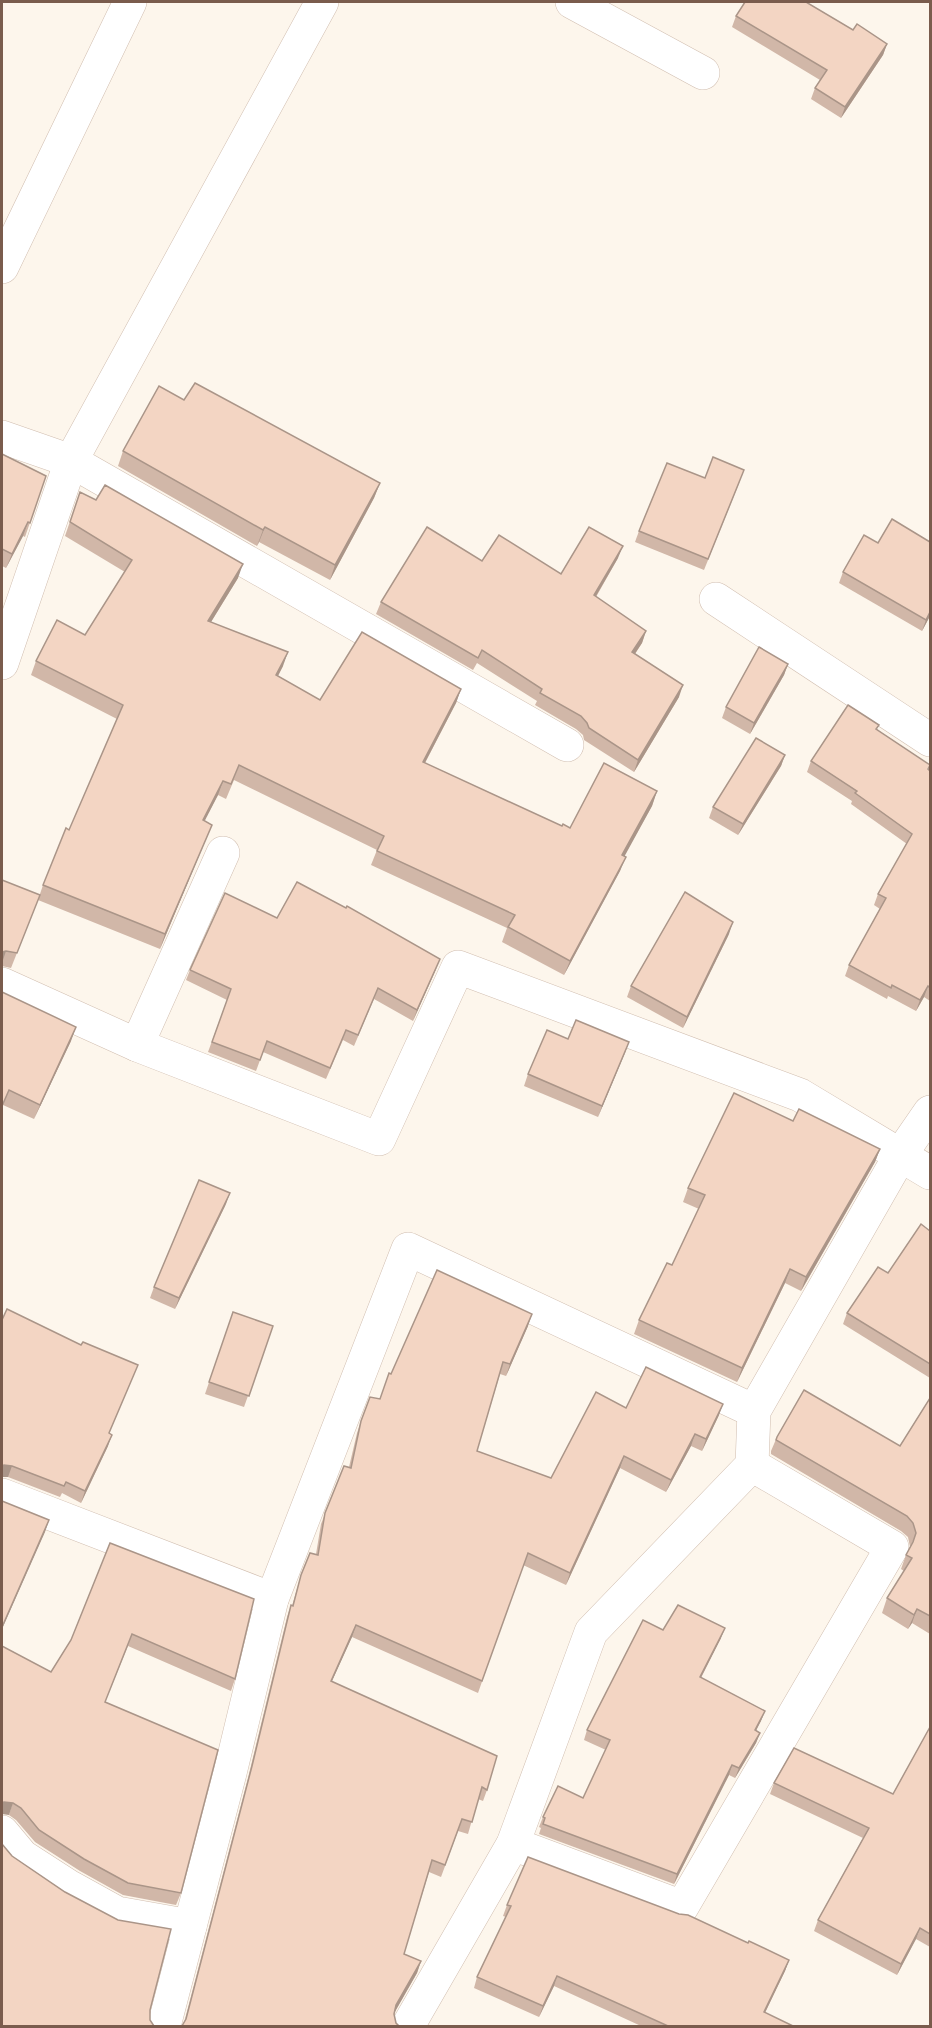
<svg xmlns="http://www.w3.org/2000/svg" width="932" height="2028" font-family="'IBM Plex Sans',sans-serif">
  <rect width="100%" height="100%" fill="#fdf6ec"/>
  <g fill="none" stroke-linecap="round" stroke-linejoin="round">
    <g stroke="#d1beb0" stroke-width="34">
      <g id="minor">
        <polyline points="572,2 703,73"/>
        <polyline points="2,267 130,2"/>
        <polyline points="2,437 71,461 567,745"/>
        <polyline points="716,599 930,740"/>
        <polyline points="2,663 71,461 322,2"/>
        <polyline points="2,984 137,1045 379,1139 458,967 800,1095 930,1173"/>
        <polyline points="137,1045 223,853"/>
        <polyline points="2,1495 272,1599"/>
        <polyline points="2,1832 22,1856 70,1887 117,1913 190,1926"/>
        <polyline points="513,1844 682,1907 892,1547 752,1465"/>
        <polyline points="164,2026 230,1773 272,1599 408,1249 754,1411"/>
        <polyline points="408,2026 513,1844 591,1632 752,1465 754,1411 901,1154 930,1112"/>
      </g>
    </g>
    <use href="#minor" stroke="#fff" stroke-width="33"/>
  </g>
  <g fill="#d1b7a8">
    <polygon points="736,16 853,30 887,44 883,55 841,118 811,99 815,88 820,80 732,27"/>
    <polygon points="184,400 380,483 374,498 330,580 259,542 257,546 118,466 123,451"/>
    <polygon points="2,454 46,476 25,537 23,536 6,568 2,566"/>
    <polygon points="740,481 704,570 635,542 639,531"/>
    <polygon points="80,492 238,578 211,622 283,666 278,676 320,700 461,689 456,703 425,763 562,826 570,828 657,791 652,806 624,856 620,871 564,975 502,942 507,928 371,865 377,850 234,780 226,799 218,795 204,821 212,825 160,949 38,900 43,885 69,830 117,719 31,675 36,661 85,635 125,572 65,536"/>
    <polygon points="618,558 596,597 646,631 642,643 635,654 679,697 634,772 584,740 583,735 576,729 535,705 537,701 477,663 473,670 376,614 381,602 482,561 561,574"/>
    <polygon points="843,572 930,616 922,631 839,583"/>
    <polygon points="788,664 784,675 750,734 722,718 726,707"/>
    <polygon points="879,725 877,729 930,771 930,1001 924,997 916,1011 888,996 887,999 845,976 849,965 880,909 874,905 878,894 907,844 851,804 852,801 807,772 811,761"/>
    <polygon points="785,755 781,766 738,835 709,818 713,807"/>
    <polygon points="2,880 34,910 11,968 2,966"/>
    <polygon points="277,918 436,969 413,1021 374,999 354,1046 343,1040 326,1079 263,1052 256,1071 208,1052 227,1000 186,980 190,970"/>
    <polygon points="729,934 683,1028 627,997 631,986"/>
    <polygon points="2,992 71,1041 34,1119 3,1105 2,1109"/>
    <polygon points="568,1039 629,1042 598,1117 524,1086 528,1074"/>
    <polygon points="793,1121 880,1149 875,1162 801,1291 785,1283 737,1382 634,1334 639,1320 672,1265 699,1209 683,1202 688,1188"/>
    <polygon points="226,1204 175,1309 150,1298 154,1287"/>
    <polygon points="930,1231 930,1378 843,1324 847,1313"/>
    <polygon points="233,1312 273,1326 244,1407 205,1394"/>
    <polygon points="2,1320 133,1376 109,1433 108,1446 81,1503 62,1493 60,1497 8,1477 2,1477"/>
    <polygon points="528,1326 506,1376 500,1374 477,1451 551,1478 626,1408 719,1415 702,1451 691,1446 666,1492 620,1468 566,1585 523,1565 478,1693 352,1637 332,1681 487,1790 483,1801 478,1799 468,1834 458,1831 441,1877 429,1872 404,1954 421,1961 417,1973 394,2013 396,2023 184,2023 248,1778 287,1617 291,1605 292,1606 301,1575 316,1554 321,1524 344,1466 349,1467 357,1433 361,1421 380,1399 391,1374"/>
    <polygon points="930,1398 930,1634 912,1623 908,1629 882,1613 887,1598 904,1571 901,1569 906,1555 910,1547 908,1537 901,1531 771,1454 771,1451 777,1437 900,1446"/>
    <polygon points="110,1543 235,1679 231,1691 128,1646 105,1702 181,1893 176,1905 123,1895 80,1871 35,1842 16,1820 9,1815 51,1672 71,1640"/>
    <polygon points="663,1630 721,1638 701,1678 765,1711 756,1731 760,1733 756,1743 735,1778 729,1775 674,1884 539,1834 541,1828 539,1827 543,1817 583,1798 606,1750 584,1740 587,1730"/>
    <polygon points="930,1727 930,1947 916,1939 897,1975 814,1931 818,1920 863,1838 770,1794 774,1783 893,1794"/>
    <polygon points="507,1905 748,1943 789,1960 785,1971 765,2013 793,2026 641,2026 554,1986 539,2017 474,1988 477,1977 506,1917 503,1916"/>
  </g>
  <g fill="#aa9588">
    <polygon points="887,44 883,55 841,118 845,107"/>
    <polygon points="380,483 374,498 330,580 335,565"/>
    <polygon points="28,522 23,536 6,568 12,554"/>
    <polygon points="265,527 259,542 257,546 263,530"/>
    <polygon points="623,546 618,558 589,608 594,595"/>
    <polygon points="243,564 238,578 203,635 208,621"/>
    <polygon points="930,612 930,616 922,631 926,620"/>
    <polygon points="646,631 642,643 628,664 632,652"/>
    <polygon points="288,652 283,666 271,689 276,675"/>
    <polygon points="788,664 784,675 750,734 754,723"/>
    <polygon points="683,685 679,697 634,772 638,760"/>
    <polygon points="461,689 456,703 418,776 423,762"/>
    <polygon points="785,755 781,766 738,835 743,824"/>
    <polygon points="223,781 218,795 198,834 203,820"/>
    <polygon points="657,791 652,806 617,870 622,855"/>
    <polygon points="212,825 206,839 160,949 165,934"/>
    <polygon points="626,857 620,871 564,975 570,961"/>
    <polygon points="733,922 729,934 683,1028 687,1017"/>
    <polygon points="6,951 2,963 2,952"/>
    <polygon points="440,959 436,969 413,1021 417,1010"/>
    <polygon points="928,986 924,997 916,1011 920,1000"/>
    <polygon points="76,1027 71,1041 34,1119 40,1105"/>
    <polygon points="629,1042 625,1053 598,1117 602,1106"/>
    <polygon points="880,1149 875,1162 801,1291 806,1277"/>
    <polygon points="230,1193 226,1204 175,1309 179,1298"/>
    <polygon points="790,1269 785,1283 737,1382 742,1368"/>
    <polygon points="532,1314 528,1326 506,1376 510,1364"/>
    <polygon points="723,1404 719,1415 702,1451 706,1439"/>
    <polygon points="695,1434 691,1446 666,1492 671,1480"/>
    <polygon points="112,1435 108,1446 81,1503 85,1491"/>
    <polygon points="624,1456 620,1468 566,1585 570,1573"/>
    <polygon points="4,1465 12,1466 8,1477 2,1477 2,1466"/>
    <polygon points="49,1520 45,1532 2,1629 2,1627"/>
    <polygon points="917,1609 912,1623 908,1629 914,1615"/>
    <polygon points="356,1625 352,1637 327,1692 331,1681"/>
    <polygon points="725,1628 721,1638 696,1687 700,1677"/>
    <polygon points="765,1711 761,1721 751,1740 755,1730"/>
    <polygon points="760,1733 756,1743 735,1778 739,1768"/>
    <polygon points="732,1765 729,1775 674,1884 677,1874"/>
    <polygon points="4,1802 13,1803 9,1815 2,1814 2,1803"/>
    <polygon points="920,1928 916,1939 897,1975 901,1964"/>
    <polygon points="789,1960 785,1971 760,2023 764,2012"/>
    <polygon points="421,1961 417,1973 392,2017 396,2005"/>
    <polygon points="557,1976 554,1986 539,2017 543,2006"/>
  </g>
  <g fill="#f3d5c3" stroke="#aa9588" stroke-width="1.5">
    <polygon points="745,2 806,2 853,30 857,24 887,44 845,107 815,88 827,70 736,16"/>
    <polygon points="195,383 380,483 335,565 265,527 263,530 123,451 159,386 184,400"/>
    <polygon points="2,454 46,476 30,523 28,522 12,554 2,549"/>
    <polygon points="713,457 744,470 708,559 639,531 667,463 705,478"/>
    <polygon points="105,485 243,564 208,621 288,652 276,675 320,700 362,632 461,689 423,762 562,826 563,824 570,828 604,763 657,791 622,855 626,857 570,961 508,927 515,915 377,851 384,836 239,765 231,784 223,781 203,820 212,825 165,934 43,885 66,828 69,830 123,705 36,661 57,620 85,635 132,560 70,522 80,492 96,500"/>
    <polygon points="892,519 930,542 930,612 926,620 843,572 864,535 878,543"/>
    <polygon points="427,527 482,561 499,535 561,574 589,527 623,546 594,595 646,631 632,652 683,685 638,760 589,728 587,723 581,716 540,693 542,689 482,650 478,658 381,602"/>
    <polygon points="759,647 788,664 754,723 726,707"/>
    <polygon points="848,705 879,725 876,729 930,765 928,769 930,771 930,988 928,986 920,1000 892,985 891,988 849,965 886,898 878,894 912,834 855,793 857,791 811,761"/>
    <polygon points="756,738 785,755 743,824 713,807"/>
    <polygon points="2,880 40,895 17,953 6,951 2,952"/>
    <polygon points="297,882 346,908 347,906 440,959 417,1010 378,988 358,1035 346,1030 330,1068 267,1041 260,1060 212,1042 231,989 190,970 225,893 277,918"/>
    <polygon points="685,892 733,922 687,1017 631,986"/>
    <polygon points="2,992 76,1027 40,1105 9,1090 2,1106"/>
    <polygon points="576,1020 629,1042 602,1106 528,1074 547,1030 568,1039"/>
    <polygon points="734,1093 793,1121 799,1109 880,1149 806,1277 790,1269 742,1368 639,1320 667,1263 672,1265 705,1195 688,1188"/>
    <polygon points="199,1180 230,1193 179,1298 154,1287"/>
    <polygon points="921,1224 930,1231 930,1364 847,1313 878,1267 888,1273"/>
    <polygon points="437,1270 532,1314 510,1364 503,1362 477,1451 551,1478 596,1392 626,1408 646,1367 723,1404 706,1439 695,1434 671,1480 624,1456 570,1573 528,1553 482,1681 356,1625 331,1681 497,1756 487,1790 482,1787 472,1822 462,1819 445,1865 432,1860 404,1954 421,1961 396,2005 394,2014 396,2023 399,2026 182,2026 186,2019 252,1766 291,1605 293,1606 301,1575 310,1553 318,1555 325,1513 344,1466 351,1468 361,1421 370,1397 380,1399 389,1373 391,1374"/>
    <polygon points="7,1309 81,1345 83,1342 138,1365 109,1433 112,1435 85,1491 66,1482 64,1486 12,1466 4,1465 2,1466 2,1320"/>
    <polygon points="233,1312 273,1326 249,1396 209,1382"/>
    <polygon points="804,1390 900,1446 930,1398 930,1616 917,1609 914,1615 887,1598 912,1558 906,1555 913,1542 916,1533 913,1523 907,1516 776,1440 777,1437"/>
    <polygon points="2,1501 49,1520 2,1627"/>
    <polygon points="110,1543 254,1599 235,1679 132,1634 105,1702 218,1750 181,1893 128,1883 84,1859 39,1830 21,1808 13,1803 4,1802 2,1803 2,1646 51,1672 71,1640"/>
    <polygon points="678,1605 725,1628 700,1677 765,1711 755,1730 760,1733 739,1768 732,1765 677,1874 543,1824 545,1818 543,1817 558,1786 583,1798 610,1740 587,1730 643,1620 663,1630"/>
    <polygon points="930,1727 930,1934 920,1928 901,1964 818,1920 869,1828 774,1783 794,1748 893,1794"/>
    <polygon points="2,1844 12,1856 65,1892 118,1920 171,1929 150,2010 150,2020 154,2026 2,2026"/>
    <polygon points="528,1857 679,1914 688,1915 748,1943 749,1941 789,1960 764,2012 793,2026 668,2026 557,1976 543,2006 477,1977 511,1906 507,1905"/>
  </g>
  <rect width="932" height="2028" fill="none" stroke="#7a5c4d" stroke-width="6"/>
</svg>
